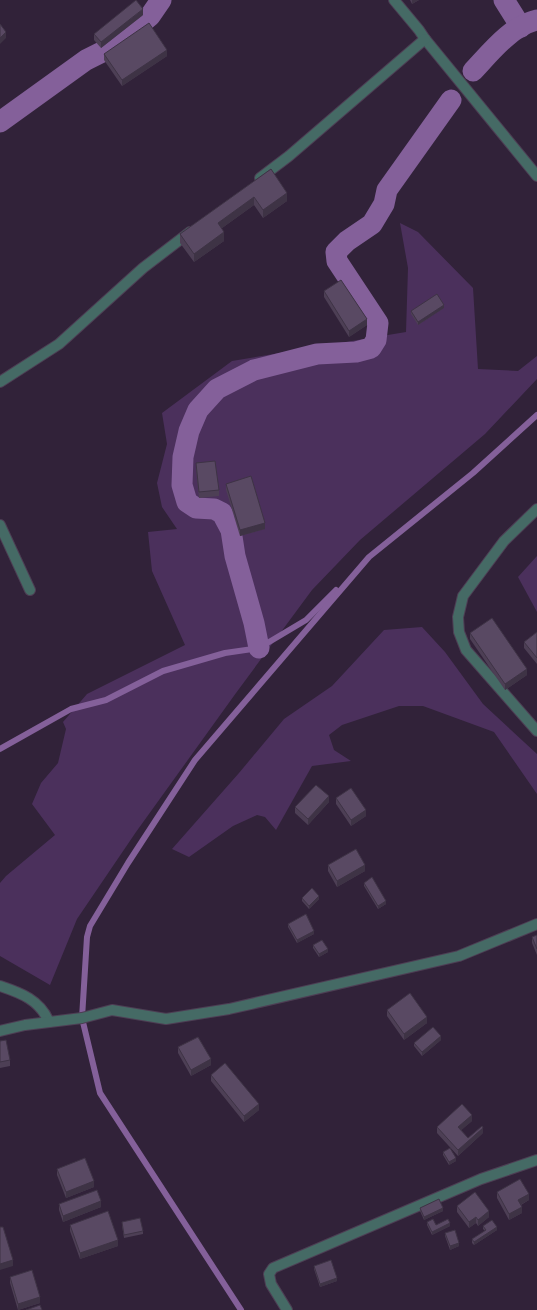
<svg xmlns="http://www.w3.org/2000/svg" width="537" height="1310" font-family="'PT Sans',sans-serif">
  <rect width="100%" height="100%" fill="#312239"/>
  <g fill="#4b305c">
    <polygon points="400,223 418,232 473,288 478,369 518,371 537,356 537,379 485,434 360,540 312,590 236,693 136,832 77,919 50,985 0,956 0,883 6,876 55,835 32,804 41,783 58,763 66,729 63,722 87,694 185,645 152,571 148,532 177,529 162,507 157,483 167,444 162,413 232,361 406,332 408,268"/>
    <polygon points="537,556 537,612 518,577"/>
    <polygon points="422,627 445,652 483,704 537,754 537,794 494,732 423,706 399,706 342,725 329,735 334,750 351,761 312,766 276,830 265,817 257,815 233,826 189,857 172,849 239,773 284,719 332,686 384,630"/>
  </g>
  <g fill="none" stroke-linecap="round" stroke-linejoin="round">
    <g stroke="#84609a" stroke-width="6">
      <polyline points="0,749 71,709 106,700 163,671 225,653 259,648 306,620 336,590"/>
      <polyline points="241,1310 100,1093 82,1018 87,937 90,926 128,863 195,760 369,557 473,473 537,415"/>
    </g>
    <g stroke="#84609a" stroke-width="21">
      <polyline points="504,0 521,27"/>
      <path d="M473,71C491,52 511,26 537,20"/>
      <polyline points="0,122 86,60 116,45 150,16 161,0"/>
      <polyline points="259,648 254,623 235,556 231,530 222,513 214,509 196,508 187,502 182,485 183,457 189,431 198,410 217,389 254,370 317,354 356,352 371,348 376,340 378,323 337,261 336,252 347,241 372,224 384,204 387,190 451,100"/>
    </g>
    <g stroke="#4d3e54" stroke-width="12">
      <g id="minor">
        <polyline points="394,0 419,30 425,39 537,176"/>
        <polyline points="260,178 289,156 425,39"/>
        <polyline points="0,382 59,344 143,268 190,232"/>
        <polyline points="537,509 504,541 463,596 458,617 459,632 466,650 537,731"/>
        <polyline points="0,525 30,590"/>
        <path d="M0,986C21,993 40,1000 49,1022"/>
        <polyline points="0,1031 25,1025 82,1018 112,1010 166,1019 229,1009 459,956 537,924"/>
        <polyline points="287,1310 271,1284 269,1274 273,1268 481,1179 537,1160"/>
      </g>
    </g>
    <use href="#minor" stroke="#456a65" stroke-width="10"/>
  </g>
  <g fill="#4d3f55">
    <polygon points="410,0 419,0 412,4"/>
    <polygon points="143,15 101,48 94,40 94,34"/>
    <polygon points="104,54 167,56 122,86 104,60"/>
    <polygon points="271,169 287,201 263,218 254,205 222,228 224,241 194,262 180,243 180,234"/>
    <polygon points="324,291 367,325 349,337 324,297"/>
    <polygon points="444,308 418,325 411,314 411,311"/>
    <polygon points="196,463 219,490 219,496 199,498 196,469"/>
    <polygon points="226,484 265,529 240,536 226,490"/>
    <polygon points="537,632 537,664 524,648 524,642"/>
    <polygon points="470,633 527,675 505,690 470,639"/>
    <polygon points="336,798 366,816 351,826 336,804"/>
    <polygon points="329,802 308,825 295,813 295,807"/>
    <polygon points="328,865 365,871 337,887 328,871"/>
    <polygon points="364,883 386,904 378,909 364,886"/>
    <polygon points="302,898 319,899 309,909 302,901"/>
    <polygon points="288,924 314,934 297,943 288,927"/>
    <polygon points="537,935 537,955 532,943 532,937"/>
    <polygon points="313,945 328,952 319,957 313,948"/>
    <polygon points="387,1010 427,1023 404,1040 387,1016"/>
    <polygon points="441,1040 422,1056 414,1046 414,1043"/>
    <polygon points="0,1041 10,1060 10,1066 0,1068"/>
    <polygon points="178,1047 211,1065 191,1076 178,1053"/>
    <polygon points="211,1075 259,1110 244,1122 211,1081"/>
    <polygon points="472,1121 461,1130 468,1138 483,1133 458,1156 437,1133 437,1127"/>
    <polygon points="443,1152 456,1161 449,1165 443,1155"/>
    <polygon points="57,1169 94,1187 66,1198 57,1175"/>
    <polygon points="497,1192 529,1200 521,1205 522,1213 509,1220 497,1198"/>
    <polygon points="59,1204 101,1207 63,1222 59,1210"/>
    <polygon points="457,1206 489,1217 478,1226 476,1223 469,1228 457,1212"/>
    <polygon points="420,1208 443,1211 424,1220 420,1211"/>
    <polygon points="122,1222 143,1231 143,1234 124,1238 122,1225"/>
    <polygon points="427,1222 436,1225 450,1226 432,1235 427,1225"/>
    <polygon points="70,1225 118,1246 80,1259 70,1231"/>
    <polygon points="483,1226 497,1230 474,1245 472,1243 472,1239 485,1231 483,1229"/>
    <polygon points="445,1233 459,1246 450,1250 445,1236"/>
    <polygon points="314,1266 337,1281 320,1287 314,1269"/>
    <polygon points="10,1277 40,1303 18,1310 10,1283"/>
  </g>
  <g fill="#3e3345">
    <polygon points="412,0 419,0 412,4"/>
    <polygon points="143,9 143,15 101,48 101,42"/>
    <polygon points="6,32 6,38 0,44 0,38"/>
    <polygon points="167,50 167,56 122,86 122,80"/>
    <polygon points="287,193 287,201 263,218 263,210"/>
    <polygon points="254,197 254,205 218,231 218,223"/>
    <polygon points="224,232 224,241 194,262 194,254"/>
    <polygon points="444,305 444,308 418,325 418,322"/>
    <polygon points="367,319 367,325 349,337 349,331"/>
    <polygon points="265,523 265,529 240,536 240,530"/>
    <polygon points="527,669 527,675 505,690 505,684"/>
    <polygon points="329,796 329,802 308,825 308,819"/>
    <polygon points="366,810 366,816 351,826 351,820"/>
    <polygon points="365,865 365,871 337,887 337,881"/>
    <polygon points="319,896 319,899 309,909 309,906"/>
    <polygon points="386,901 386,904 378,909 378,906"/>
    <polygon points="314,931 314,934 297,943 297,940"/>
    <polygon points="328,949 328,952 319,957 319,954"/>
    <polygon points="427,1017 427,1023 404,1040 404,1034"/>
    <polygon points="441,1036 441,1040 422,1056 422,1052"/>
    <polygon points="211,1059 211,1065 191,1076 191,1070"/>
    <polygon points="259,1104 259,1110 244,1122 244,1116"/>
    <polygon points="472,1115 472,1121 458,1133 458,1127"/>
    <polygon points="483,1128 483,1133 458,1156 458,1150"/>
    <polygon points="456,1158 456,1161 449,1165 449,1162"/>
    <polygon points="94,1181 94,1187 66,1198 66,1192"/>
    <polygon points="529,1194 529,1200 518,1206 518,1200"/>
    <polygon points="101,1201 101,1207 63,1222 63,1216"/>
    <polygon points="522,1207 522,1213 509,1220 509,1214"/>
    <polygon points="443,1208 443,1211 424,1220 424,1217"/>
    <polygon points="489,1211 489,1217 478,1226 478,1220"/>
    <polygon points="476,1217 476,1223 469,1228 469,1222"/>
    <polygon points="450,1223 450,1226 432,1235 432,1232"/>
    <polygon points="497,1227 497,1230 474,1245 474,1242"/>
    <polygon points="118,1240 118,1246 80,1259 80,1253"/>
    <polygon points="459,1243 459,1246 450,1250 450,1246"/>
    <polygon points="13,1260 13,1266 0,1270 0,1264"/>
    <polygon points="337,1278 337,1281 320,1287 320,1284"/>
    <polygon points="40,1297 40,1303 18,1310 18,1304"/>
  </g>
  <g fill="#594963" stroke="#3e3345">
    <polygon points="136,0 143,9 101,42 94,34"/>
    <polygon points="149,23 167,50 122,80 104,54"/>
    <polygon points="0,24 6,32 0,38"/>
    <polygon points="271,169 287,193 263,210 254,197 218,223 224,232 194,254 180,234"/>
    <polygon points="341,280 367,319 349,331 324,291"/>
    <polygon points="437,294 444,305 418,322 411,311"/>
    <polygon points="215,461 219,490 199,492 196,463"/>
    <polygon points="251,476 265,523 240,530 226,484"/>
    <polygon points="492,618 527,669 505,684 470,633"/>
    <polygon points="537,632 537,658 524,642"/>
    <polygon points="316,785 329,796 308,819 295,807"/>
    <polygon points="351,788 366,810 351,820 336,798"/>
    <polygon points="356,849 365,865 337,881 328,865"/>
    <polygon points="372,877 386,901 378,906 364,883"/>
    <polygon points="312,888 319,896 309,906 302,898"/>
    <polygon points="306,914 314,931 297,940 288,924"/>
    <polygon points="537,935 537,949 532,937"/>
    <polygon points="322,940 328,949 319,954 313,945"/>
    <polygon points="410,993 427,1017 404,1034 387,1010"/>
    <polygon points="433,1027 441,1036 422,1052 414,1043"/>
    <polygon points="198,1037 211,1059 191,1070 178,1047"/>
    <polygon points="6,1040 10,1060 0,1062 0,1041"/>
    <polygon points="225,1063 259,1104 244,1116 211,1075"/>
    <polygon points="462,1104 472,1115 458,1127 468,1138 482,1126 483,1128 458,1150 437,1127"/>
    <polygon points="450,1148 456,1158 449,1162 443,1152"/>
    <polygon points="85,1158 94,1181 66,1192 57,1169"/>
    <polygon points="520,1179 529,1194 518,1200 522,1207 509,1214 497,1192"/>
    <polygon points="97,1190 101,1201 63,1216 59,1204"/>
    <polygon points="475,1192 489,1211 478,1220 476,1217 469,1222 457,1206"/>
    <polygon points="439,1199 443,1208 424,1217 420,1208"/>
    <polygon points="108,1211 118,1240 80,1253 70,1225"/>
    <polygon points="140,1218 143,1231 124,1235 122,1222"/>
    <polygon points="433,1219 436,1225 448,1219 450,1223 432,1232 427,1222"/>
    <polygon points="492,1220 497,1227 474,1242 472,1239 486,1230 483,1226"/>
    <polygon points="0,1227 3,1227 13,1260 0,1264"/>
    <polygon points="455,1230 459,1243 450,1246 445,1233"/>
    <polygon points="331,1260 337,1278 320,1284 314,1266"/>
    <polygon points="32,1270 40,1297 18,1304 10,1277"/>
    <polygon points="40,1305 42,1310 26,1310"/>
  </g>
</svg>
